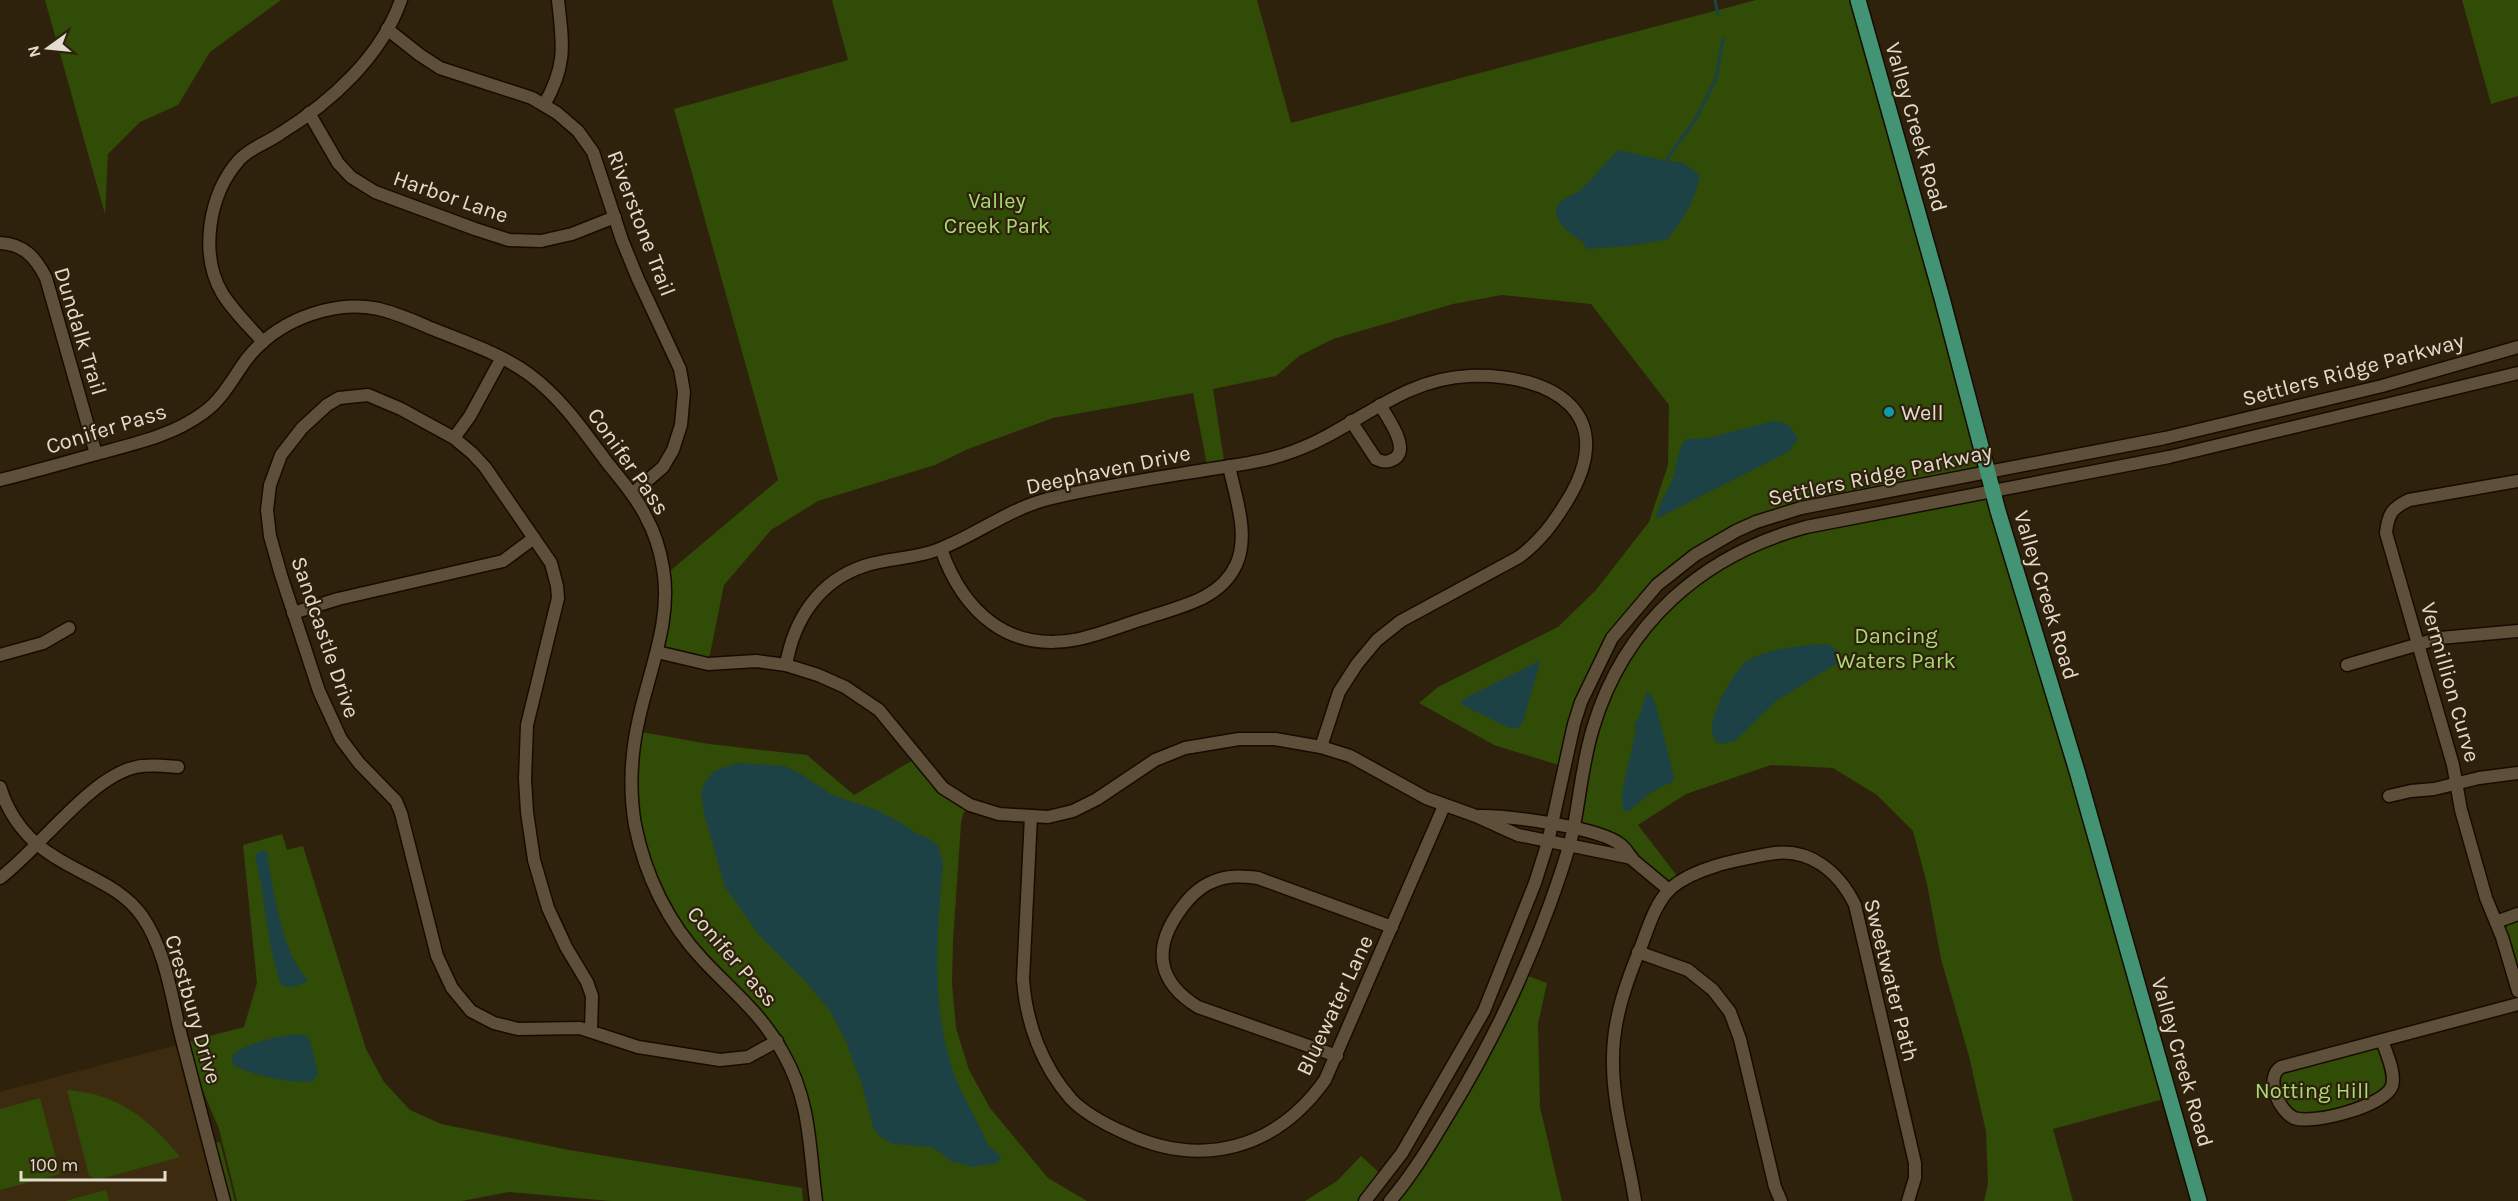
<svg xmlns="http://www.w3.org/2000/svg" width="2518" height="1201" font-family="Karla,sans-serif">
  <rect width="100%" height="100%" fill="#2f220d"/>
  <polygon fill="#3c2b0f" points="177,1045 217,1201 0,1201 0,1092"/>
  <g fill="#304c06">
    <polygon points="45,0 281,0 210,52 178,105 140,122 108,154 105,214"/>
    <polygon points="832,0 1257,0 1291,123 1756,0 1858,0 1988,472 1777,515 1675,569 1599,661 1565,767 1494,745 1419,703 1438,687 1558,627 1596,590 1649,522 1668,465 1669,405 1591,304 1502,295 1453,304 1333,339 1299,356 1276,376 1213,389 1225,467 1208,470 1193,393 1053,418 968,449 935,465 818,501 771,530 724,585 708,664 657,652 664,576 778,480 674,109 848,60"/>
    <polygon points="2462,0 2518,0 2518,96 2491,104"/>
    <polygon points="1992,491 2171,1097 2053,1129 2073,1201 1984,1201 1988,1184 1986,1132 1969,1056 1941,959 1927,884 1913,831 1877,795 1833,768 1771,765 1686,794 1638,825 1681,881 1669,890 1622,846 1573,828 1608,687 1671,599 1763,540"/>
    <polygon points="636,731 709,744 807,755 854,795 918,757 928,772 970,805 963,814 961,823 953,941 952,983 956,1028 969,1070 990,1108 1048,1178 1087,1201 816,1201 813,1161 784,1053 676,926 635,822"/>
    <polygon points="282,834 287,850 303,846 366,1049 384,1082 410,1110 441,1124 569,1150 802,1188 803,1201 610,1201 509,1192 462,1201 237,1201 219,1129 183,1043 244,1027 257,983 243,845"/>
    <polygon points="2518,921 2518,968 2506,928 2509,924"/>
    <polygon points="1523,974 1547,983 1538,1024 1540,1107 1562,1201 1390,1201 1410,1178"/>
    <polygon points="2382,1040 2392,1077 2388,1093 2314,1120 2283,1110 2276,1070"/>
    <path d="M67,1090C119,1094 148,1118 180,1157L97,1180L89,1176Z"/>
    <polygon points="40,1098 60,1174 0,1190 0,1109"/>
    <polygon points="220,1142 235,1201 230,1201 215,1143"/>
    <polygon points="1361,1156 1384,1177 1365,1201 1305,1201 1337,1181"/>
    <polygon points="106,1190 109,1201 65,1201"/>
  </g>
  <g fill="#1c4246">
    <path d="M1618,150L1662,160L1684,163L1700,175C1695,201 1684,218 1668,239L1629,246L1586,249L1584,242C1572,236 1543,215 1563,200C1567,196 1574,195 1579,191C1593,179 1605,163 1618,150Z"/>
    <path d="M1774,421C1788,423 1791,426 1798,439L1788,452L1656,519C1658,503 1669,491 1674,475C1677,462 1677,451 1686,439L1708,438Z"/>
    <path d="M1828,644L1839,652L1841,661L1776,701L1735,741L1723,744L1716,742C1708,727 1713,718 1719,703C1723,693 1738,667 1747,661C1768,648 1804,645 1828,644Z"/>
    <polygon points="1541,660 1522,724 1518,728 1510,728 1462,705 1462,700 1469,696"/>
    <polygon points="1647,691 1654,699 1675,780 1650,793 1629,811 1623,811 1622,792 1636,730 1634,723 1638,721"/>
    <path d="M738,763L785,766L801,774L832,795L874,809L900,822L916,833L933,841L939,847L943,864C937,932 931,1001 952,1068C960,1094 977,1118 987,1143C991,1149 998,1152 1001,1158L997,1163L973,1167L951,1161L932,1147L893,1144L881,1137L874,1130L861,1082L844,1037L830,1011L807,983L760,936L725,887L704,814L701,794L704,784L714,771Z"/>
    <path d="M264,850L267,852C272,884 283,958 308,979C304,985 289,989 282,986C266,945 266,899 255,857L258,852Z"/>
    <path d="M296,1034L307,1036L310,1041L318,1074L313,1081C293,1085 252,1075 233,1065L232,1057C239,1044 281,1036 296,1034Z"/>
  </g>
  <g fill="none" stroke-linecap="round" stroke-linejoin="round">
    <g stroke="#1c4246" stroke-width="3">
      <polyline points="1715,0 1718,14"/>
      <polyline points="1664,163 1695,120 1716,78 1723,39"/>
    </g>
    <g stroke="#170b00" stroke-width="15">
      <g id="minor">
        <polyline points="387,29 420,55 440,68 532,98 557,113 578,131 593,152 622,240 638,279 680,369 684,392 681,425 673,450 663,467 632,494"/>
        <path d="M544,105C567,65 563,45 558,0"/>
        <polyline points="309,113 338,163 351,177 375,192 475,229 509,240 541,241 572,234 615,217"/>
        <path d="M0,243C24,244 36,258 46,278L96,454"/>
        <path d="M263,342C249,326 233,311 222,293C199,253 209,194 239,160C251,147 267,143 281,133C331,102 381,57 401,0"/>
        <path d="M1351,421L1376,459C1382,462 1387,463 1394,459C1411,449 1387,417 1380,405"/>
        <polyline points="454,438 470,416 501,359"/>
        <path d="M0,480C32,472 64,463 96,454C133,444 172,436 203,413C222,400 233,378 246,360C266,334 292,319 322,311C367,299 393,312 433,329C465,342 502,354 530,375C561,398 583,430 606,461C620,479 636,496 646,517C655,533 660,550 663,568C672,620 650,668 639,718C631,753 629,790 635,825C645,875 668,923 703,960C733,992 761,1013 783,1053C811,1102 809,1147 816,1201"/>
        <path d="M2518,481L2409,500C2392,508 2388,514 2386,533L2453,765L2461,810L2486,898L2502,937L2518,991"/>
        <path d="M941,549C963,611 1008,654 1079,639C1102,634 1126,624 1149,617C1182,606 1220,599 1236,565C1250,535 1235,496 1229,466"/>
        <polyline points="293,613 338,599 503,561 534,538"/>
        <polyline points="657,652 708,664 756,661 786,665 818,675 845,687 879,710 943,788 970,805 999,814 1048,817 1073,811 1097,799 1155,760 1185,748 1239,739 1275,739 1321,747 1350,756 1426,798 1476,816 1518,835 1632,858"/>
        <polyline points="0,655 43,643 69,628"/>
        <path d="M786,665C794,619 819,581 864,566C888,558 913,559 937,550C975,536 1008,509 1048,499C1101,486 1157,478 1211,469C1238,465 1268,461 1294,451C1355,429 1399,379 1469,376C1552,373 1621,413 1567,501C1553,524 1540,541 1519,557L1401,621L1377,640L1357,664L1339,692L1321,747"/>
        <polyline points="2347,665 2440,638 2518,631"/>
        <path d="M0,787C9,816 28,841 55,857C84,876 121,886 142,916C165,949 171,994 180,1032C195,1089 209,1145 224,1201"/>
        <polyline points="2389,796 2411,791 2434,789 2479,778 2518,773"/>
        <path d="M1031,816L1023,979C1026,1023 1042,1066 1071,1099C1085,1114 1107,1125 1125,1133C1202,1169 1276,1149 1325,1080L1444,806"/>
        <path d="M1480,816C1510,816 1599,827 1621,845C1626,849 1629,855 1633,860C1645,870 1657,880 1669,890"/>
        <path d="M0,878C40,848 90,777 136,767C150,764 164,766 178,767"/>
        <polyline points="2496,922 2518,914"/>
        <polyline points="1638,952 1688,970 1713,990 1730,1012 1740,1039 1775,1187 1781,1201"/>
        <polyline points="591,1030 592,996 587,982 566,947 548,908 534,860 527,812 525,779 527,725 558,598 557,586 551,563 485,467 472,453 454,438 401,409 368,395 339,398 327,405 302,428 281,455 270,485 267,510 270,536 281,575 319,691 341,739 359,763 396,801 401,813 437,956 452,988 471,1011 494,1023 518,1029 580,1028 638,1047 720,1060 748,1057 777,1041"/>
        <path d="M2382,1040C2386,1053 2396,1073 2392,1086C2385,1106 2313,1125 2294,1118C2279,1111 2264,1078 2281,1067L2518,1004"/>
        <path d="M1337,1056L1198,1007C1159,983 1152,951 1178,913C1187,900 1197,888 1212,882C1227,875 1242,876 1258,878L1392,927"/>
        <polyline points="1365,1201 1402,1153 1484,1011 1535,883 1548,842 1574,724 1581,702 1612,638 1657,585 1695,555 1736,531 1756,522 1801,508 2165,438 2382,386 2518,347"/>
        <path d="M1390,1201C1413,1174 1430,1145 1448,1115C1489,1048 1523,978 1550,904C1559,878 1569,852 1574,826C1580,794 1583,760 1593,728C1624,624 1702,555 1806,527L2169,457L2518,373"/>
        <path d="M1635,1201C1628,1154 1612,1106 1613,1058C1613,1018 1627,980 1642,944C1649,925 1656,902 1671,888C1696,867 1737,860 1769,854C1809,846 1839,872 1855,905L1915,1163V1178L1908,1201"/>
      </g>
    </g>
    <g stroke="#170b00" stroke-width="18">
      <polyline id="major" points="1858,0 1942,298 1998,511 2077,771 2199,1201"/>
    </g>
    <use href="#minor" stroke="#5e4f3a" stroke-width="12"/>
    <use href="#major" stroke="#429474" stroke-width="15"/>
  </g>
  <circle fill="#0f9aa8" stroke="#2f220d" stroke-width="2" cx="1889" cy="412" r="6"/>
  <g text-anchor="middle" stroke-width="4.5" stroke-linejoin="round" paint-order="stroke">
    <g font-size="22" fill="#e4dccf" stroke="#2f220d">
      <text transform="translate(1917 127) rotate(74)" y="8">Valley Creek Road</text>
      <text transform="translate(451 196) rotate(19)" y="8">Harbor Lane</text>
      <text transform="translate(642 223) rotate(69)" y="8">Riverstone Trail</text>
      <text transform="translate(81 331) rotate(73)" y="8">Dundalk Trail</text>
      <text transform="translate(2353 369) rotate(-15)" y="8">Settlers Ridge Parkway</text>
      <text transform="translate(106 428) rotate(-17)" y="8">Conifer Pass</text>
      <text transform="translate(629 461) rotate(55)" y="8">Conifer Pass</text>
      <text transform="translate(1108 469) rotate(-12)" y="8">Deephaven Drive</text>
      <text transform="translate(1880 474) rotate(-12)" y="8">Settlers Ridge Parkway</text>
      <text transform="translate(2047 595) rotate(73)" y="8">Valley Creek Road</text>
      <text transform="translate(326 637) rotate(71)" y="8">Sandcastle Drive</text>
      <text transform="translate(2451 682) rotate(74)" y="8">Vermillion Curve</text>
      <text transform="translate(733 956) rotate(49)" y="8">Conifer Pass</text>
      <text transform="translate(1892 980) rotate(76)" y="8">Sweetwater Path</text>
      <text transform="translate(1334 1005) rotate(-65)" y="8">Bluewater Lane</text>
      <text transform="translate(194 1009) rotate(74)" y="8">Crestbury Drive</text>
      <text transform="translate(2183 1062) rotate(74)" y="8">Valley Creek Road</text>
    </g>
    <g font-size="22" fill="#a9da77" stroke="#2f220d">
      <text x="997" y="208">Valley<tspan x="997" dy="25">Creek Park</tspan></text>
      <text x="1896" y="643">Dancing<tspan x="1896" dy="25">Waters Park</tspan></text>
      <text x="2312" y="1098">Notting Hill</text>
    </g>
    <g font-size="22" fill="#e4dccf" stroke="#2f220d" text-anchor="start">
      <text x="1901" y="420">Well</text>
    </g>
  </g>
  <g transform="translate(48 48) rotate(255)" stroke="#2f220d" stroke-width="4.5" paint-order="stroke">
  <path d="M0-4.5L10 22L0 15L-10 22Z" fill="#e4dccf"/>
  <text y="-9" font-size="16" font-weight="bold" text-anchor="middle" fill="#e4dccf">N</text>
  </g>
  <path d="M21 1171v9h144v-9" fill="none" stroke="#e4dccf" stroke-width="3"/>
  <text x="30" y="1171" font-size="18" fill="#e4dccf" stroke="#2f220d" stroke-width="4.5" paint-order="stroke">100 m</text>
</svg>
